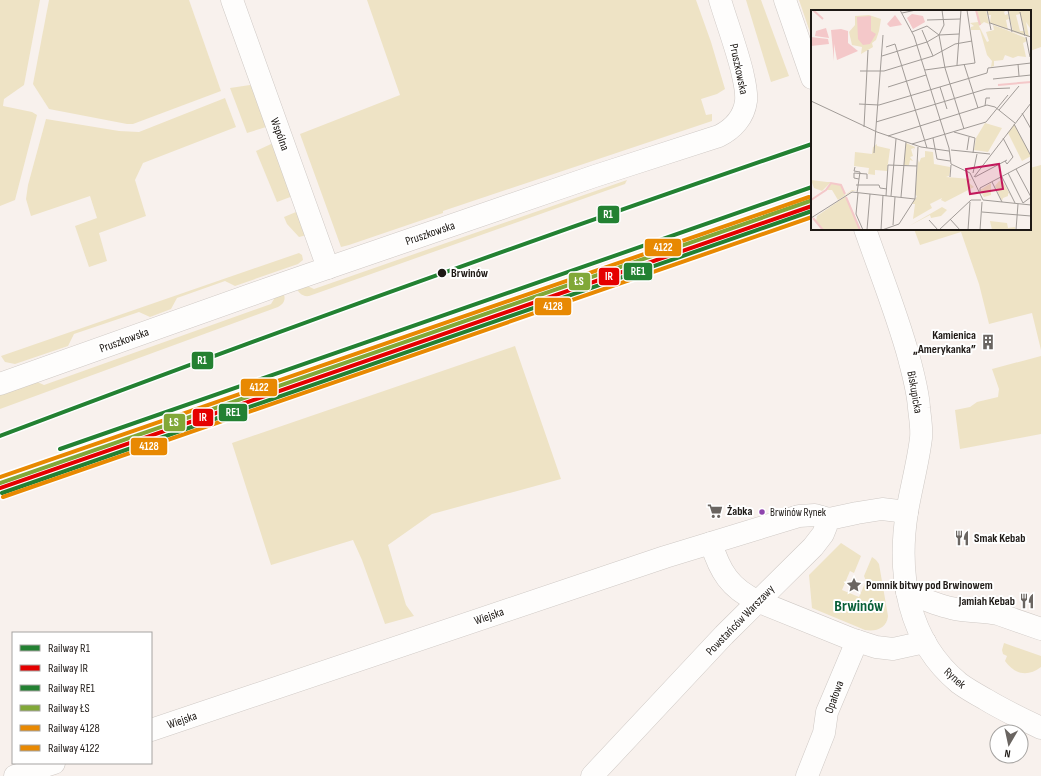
<svg xmlns="http://www.w3.org/2000/svg" width="1041" height="776" font-family="'Sofia Sans Condensed',sans-serif">
  <rect width="100%" height="100%" fill="#f8f1ed"/>
  <g fill="#eee3c5">
    <polygon points="0,0 40,0 24,85 4,99 3,106 32,112 37,115 15,200 0,206"/>
    <polygon points="49,0 189,0 221,91 133,124 127,124 49,109 33,84"/>
    <polygon points="367,0 696,0 711,42 725,89 717,94 701,99 706,115 712,114 712,121 443,211 443,213 349,245 341,247 300,134 400,95"/>
    <polygon points="746,0 761,0 789,76 771,82"/>
    <polygon points="799,0 1041,0 1041,47 1030,51 1030,11 812,11 812,38"/>
    <polygon points="250,85 252,86 266,127 247,133 230,88"/>
    <polygon points="225,98 236,127 143,163 135,180 146,216 99,233 107,261 89,267 75,226 97,218 90,196 31,216 26,199 28,185 46,119 119,131 139,132"/>
    <polygon points="271,144 274,145 293,196 277,202 256,151"/>
    <polygon points="1041,165 1041,350 1032,313 989,324 979,284 961,232 920,245 914,229 1030,229 1030,168"/>
    <path d="M627,180L625,184L309,296C302,297 298,292 296,287L303,284L314,289Z"/>
    <polygon points="296,212 299,213 307,235 299,237 287,224 284,217"/>
    <polygon points="299,253 302,255 303,260 298,264 235,286 225,281 177,298 171,309 150,317 139,312 74,334 68,346 15,364 5,362 1,356"/>
    <path d="M283,291C286,299 285,303 278,307L0,409V393L33,380L44,385L271,304L277,294Z"/>
    <polygon points="515,346 561,479 432,514 388,545 406,605 414,616 385,624 362,560 353,540 271,565 232,443"/>
    <polygon points="1041,356 1041,434 960,449 955,410 970,407 977,402 998,397 999,389 992,369"/>
    <path d="M841,543L861,556L854,573L850,571L842,590L859,597L866,581L864,576L872,557L876,560L879,564L888,616C887,628 876,632 865,630L812,608L809,575Z"/>
    <path d="M1004,643L1041,656V667C1028,677 1015,675 1005,661L1007,656L1003,654L1002,650Z"/>
  </g>
  <g fill="none" stroke-linecap="round" stroke-linejoin="round">
    <g stroke="#cfc9c5" stroke-width="23">
      <g id="minor">
        <polyline points="232,0 328,268"/>
        <path d="M0,384L287,282L595,176L719,136C733,129 744,117 746,101C747,90 744,81 742,71C736,47 727,23 720,0"/>
        <path d="M711,543C720,572 730,588 757,601"/>
        <path d="M907,592C921,598 936,605 951,608C967,612 983,611 998,614L1041,629"/>
        <polyline points="151,730 665,557 799,516 815,515 829,519"/>
        <polyline points="15,776 54,763"/>
        <polyline points="807,776 824,733 827,712 857,641"/>
      </g>
    </g>
    <g stroke="#cfc9c5" stroke-width="23">
      <g id="tertiary">
        <polyline points="757,601 851,639 876,647 893,649 925,642"/>
        <polyline points="592,776 724,635 813,547 823,534 829,519 857,513 882,509 907,512"/>
      </g>
    </g>
    <g stroke="#cfc9c5" stroke-width="23">
      <g id="secondary">
        <polyline points="785,0 812,78"/>
        <path d="M865,229C880,272 897,314 909,358C913,374 918,391 919,408C920,418 922,428 921,438C918,463 911,488 907,512C897,575 908,641 959,683C967,689 976,694 985,699C1003,710 1022,719 1041,728"/>
      </g>
    </g>
    <use href="#minor" stroke="#fefdfc" stroke-width="22"/>
    <use href="#tertiary" stroke="#fefdfc" stroke-width="22"/>
    <use href="#secondary" stroke="#fefdfc" stroke-width="22"/>
    <g stroke="#fff" stroke-width="7">
      <g id="rail-1">
        <path d="M0,436C269,334 540,237 812,144"/>
        <polyline points="60,449 812,187"/>
      </g>
    </g>
    <g stroke="#fff" stroke-width="7">
      <polyline id="rail-2" points="0,488 812,206"/>
    </g>
    <g stroke="#fff" stroke-width="7">
      <polyline id="rail-3" points="2,493 812,211"/>
    </g>
    <g stroke="#fff" stroke-width="7">
      <polyline id="rail-4" points="0,483 810,201"/>
    </g>
    <g stroke="#fff" stroke-width="7">
      <polyline id="rail-5" points="3,497 812,217"/>
    </g>
    <g stroke="#fff" stroke-width="7">
      <polyline id="rail-6" points="0,477 809,197"/>
    </g>
    <use href="#rail-1" stroke="#238132" stroke-width="4"/>
    <use href="#rail-2" stroke="#e50000" stroke-width="4"/>
    <use href="#rail-3" stroke="#238132" stroke-width="4"/>
    <use href="#rail-4" stroke="#81a838" stroke-width="4"/>
    <use href="#rail-5" stroke="#e88902" stroke-width="4"/>
    <use href="#rail-6" stroke="#e88902" stroke-width="4"/>
  </g>
  <defs>
    <g id="building-bare" transform="scale(1.2)"><path d="M-4-6H4V6H1V3H-1V6H-4ZM-2.5-4.3h1.7v1.8h-1.7ZM.8-4.3h1.7v1.8H.8ZM-2.5-1h1.7V.8h-1.7ZM.8-1h1.7V.8H.8Z" fill="#6a6561" stroke="#fff" stroke-width="2.5" paint-order="stroke"/></g>
    <g id="supermarket-bare" transform="scale(1.2)"><path d="M-6-5.5h2.5l.6 2H6L4.5 2H-2.5L-4.4-4H-6ZM-1.5 3.2a1.3 1.3 0 1 0 .1 0ZM3 3.2a1.3 1.3 0 1 0 .1 0Z" fill="#6a6561" stroke="#fff" stroke-width="2.5" paint-order="stroke"/></g>
    <g id="restaurant-bare" transform="scale(1.2)"><path d="M-5-6h1v4h1v-4h1v4h1v-4h1v5L-1.5 .5V6h-2V.5L-5-1ZM5-6V6H3V1.5H1.5Q1.5-4 5-6Z" fill="#6a6561" stroke="#fff" stroke-width="2.5" paint-order="stroke"/></g>
    <g id="sight-bare" transform="scale(1.2)"><path d="M0-6L1.8-2.2L6-1.7L2.9 1.2L3.7 5.4L0 3.3L-3.7 5.4L-2.9 1.2L-6-1.7L-1.8-2.2Z" fill="#6a6561" stroke="#fff" stroke-width="2.5" paint-order="stroke"/></g>
  </defs>
  <g fill-rule="evenodd">
    <use href="#building-bare" x="988" y="342"/>
    <use href="#supermarket-bare" x="715" y="511"/>
    <use href="#restaurant-bare" x="962" y="538"/>
    <use href="#sight-bare" x="854" y="585"/>
    <use href="#restaurant-bare" x="1027" y="601"/>
  </g>
  <circle fill="#1e1915" stroke="#fff" stroke-width="1.5" cx="442" cy="273" r="5"/>
  <circle fill="#8e44ad" stroke="#fff" stroke-width="1.5" cx="762" cy="512" r="3.5"/>
  <g text-anchor="middle" stroke-width="4" stroke-linejoin="round" paint-order="stroke">
    <g font-size="11" fill="#1e1915" stroke="#fff" text-anchor="start">
      <text x="770" y="516">Brwinów Rynek</text>
    </g>
    <g font-size="12" fill="#1e1915" stroke="#fff">
      <text transform="translate(739 69) rotate(78)" y="4">Pruszkowska</text>
      <text transform="translate(280 134) rotate(70)" y="4">Wspólna</text>
      <text transform="translate(430 233) rotate(-19)" y="4">Pruszkowska</text>
      <text transform="translate(124 340) rotate(-20)" y="4">Pruszkowska</text>
      <text transform="translate(915 392) rotate(80)" y="4">Biskupicka</text>
      <text transform="translate(489 616) rotate(-19)" y="4">Wiejska</text>
      <text transform="translate(740 620) rotate(-46)" y="4">Powstańców Warszawy</text>
      <text transform="translate(955 678) rotate(42)" y="4">Rynek</text>
      <text transform="translate(834 697) rotate(-70)" y="4">Opałowa</text>
      <text transform="translate(182 720) rotate(-19)" y="4">Wiejska</text>
    </g>
    <g font-size="12" font-weight="bold" fill="#1e1915" stroke="#fff" text-anchor="start">
      <text x="451" y="277">Brwinów</text>
    </g>
    <g font-size="12" font-weight="bold" fill="#1e1915" stroke="#fff" text-anchor="start">
      <text x="976" y="339" text-anchor="end">Kamienica<tspan x="976" dy="14">„Amerykanka”</tspan></text>
      <text x="727" y="515">Żabka</text>
      <text x="974" y="542">Smak Kebab</text>
      <text x="866" y="589">Pomnik bitwy pod Brwinowem</text>
      <text x="1015" y="605" text-anchor="end">Jamiah Kebab</text>
    </g>
    <g font-size="16" font-weight="bold" fill="#075e37" stroke="#fff">
      <text x="859" y="611">Brwinów</text>
    </g>
  </g>
  <g transform="translate(811 10)">
    <rect width="220" height="220" fill="#f8f1ed"/>
    <path d="M165,0H175L178,14L173,12L168,16L176,32L178,31L175,22L183,20L182,15L193,19L215,28L216,31L212,33L215,47L207,46L202,48L194,45L192,50L183,51V56L180,57L181,51L176,45L169,20H160V17L163,16L159,13L167,12ZM176,0H196L193,2L194,5L197,4L198,9L195,10L197,20L179,13L180,5H177ZM197,0H220L219,18L215,12L218,27L215,26L209,4L205,5L209,21H213L214,26L202,22ZM58,5L70,9L68,21L65,30L61,33L62,37L50,44L51,37L41,35L38,22L44,15V6ZM174,113L191,118L177,142L163,140L165,128ZM203,114L220,146L211,151L197,123ZM95,133L104,137L102,142L103,138L100,139L102,146L99,147L102,151L99,150L98,155H93ZM66,134V136L79,139L76,161L64,160V165L57,164L58,158L43,156L44,142L61,144L62,137ZM114,141L122,142L123,154L139,157V166L138,162V166L135,167L160,169L158,173L163,177L134,192L130,190L131,188L119,194L121,198L102,209L104,194H101L106,186L104,185L107,149L108,153L110,148L114,147ZM0,170L16,172H20L11,181L3,178ZM188,171L192,172L200,186L197,183V186L192,188L191,191L184,176ZM20,173L30,175L34,185L41,180L46,181H41L27,190L21,180H16ZM180,173V185L173,187L169,180ZM35,186L50,220H13L5,211L6,206ZM131,197L136,200L130,206L120,208L119,205L98,216ZM179,211L196,213L197,218L204,217V220H181Z" fill="#eee3c5"/>
    <path d="M101,4L112,6L114,12L102,19L96,8ZM84,5L91,15L79,17L76,14ZM60,6V21L65,24L59,34L52,35L47,29L46,7ZM15,18L18,28L4,26L5,21ZM30,19L37,21V33L47,41L26,50L23,34V51L20,20ZM0,27L17,29L18,34L0,36Z" fill="#f4c8c9"/>
    <path fill="none" stroke="#f4c8c9" stroke-width="2" d="M2,0L12,9M165,0L169,15M187,75L220,72M35,187L49,220M0,190L15,180L20,173L30,175L34,184M2,208L12,220"/>
    <path fill="none" stroke="#a19b97" stroke-width="1" d="M89,0L103,26L138,138L140,154L159,163L172,190L220,195M131,0L133,15L128,25L134,58L153,119M176,0L180,20M197,0L201,22M209,2L214,26M91,3L105,0M116,10L149,9M179,13L220,27M116,16L128,25L148,24M111,20L122,46M101,22L116,16M215,27L219,47M75,37L84,34L116,138M71,46L116,32L128,25M153,54L167,98M207,54L208,66M146,55L150,0M114,60L164,53L156,0M49,61H73L122,46L144,34L161,31M182,69L220,65M77,77L115,65M129,77L136,99M0,91L66,122L110,137L138,141M48,94L68,95L176,63L177,58L220,53M174,96L175,88H179M188,100L208,76M211,103L220,119M65,112L175,79L199,78M203,114L220,146M53,117L57,40M143,122L164,128L162,143M77,126L176,95L184,97L204,113M122,128L126,149L139,151M192,128L202,147L196,154L194,151M101,134L175,112L197,85M140,140L179,144M156,140L158,127M63,143L72,25M44,157L43,161L49,162L46,183M205,159L220,187L212,193M162,163L166,144M197,163L212,193M139,167L140,155M163,167L220,93M164,167L196,150M191,167L204,193M48,169L43,168V163L56,164V169M181,172L191,192M45,175H68L69,178L76,179M169,181V178L220,151M47,183L45,204L52,220M75,186L77,155L106,156M80,186L85,129M90,187L95,132M171,202L220,206M0,208L41,182L104,189M139,209L149,220M118,210L127,220M82,215L84,187M56,220L59,184M70,220L72,185M71,220L88,214L104,189L107,137M128,220L160,190H170M157,220L159,192M169,220L171,192M205,220L207,194"/>
    <path fill="#c2185b" fill-opacity="0.15" stroke="#c2185b" stroke-width="2" d="M188,154L192,179L159,184L155,159Z"/>
    <rect width="220" height="220" fill="none" stroke="#1e1915" stroke-width="2"/>
  </g>
  <g stroke="#fff" stroke-width="1.5">
    <rect x="597" y="205" width="23" height="19" rx="4" fill="#238132"/>
    <rect x="644" y="238" width="38" height="19" rx="4" fill="#e88902"/>
    <rect x="623" y="262" width="30" height="19" rx="4" fill="#238132"/>
    <rect x="598" y="267" width="22" height="19" rx="4" fill="#e50000"/>
    <rect x="568" y="272" width="23" height="19" rx="4" fill="#81a838"/>
    <rect x="534" y="297" width="38" height="19" rx="4" fill="#e88902"/>
    <rect x="191" y="351" width="23" height="19" rx="4" fill="#238132"/>
    <rect x="240" y="378" width="38" height="19" rx="4" fill="#e88902"/>
    <rect x="218" y="403" width="30" height="19" rx="4" fill="#238132"/>
    <rect x="192" y="408" width="22" height="19" rx="4" fill="#e50000"/>
    <rect x="163" y="413" width="23" height="19" rx="4" fill="#81a838"/>
    <rect x="130" y="437" width="38" height="19" rx="4" fill="#e88902"/>
  </g>
  <g font-size="11" text-anchor="middle" font-weight="bold" fill="#fff">
    <text x="608" y="218">R1</text>
    <text x="663" y="251">4122</text>
    <text x="638" y="275">RE1</text>
    <text x="609" y="280">IR</text>
    <text x="579" y="285">ŁS</text>
    <text x="553" y="310">4128</text>
    <text x="202" y="364">R1</text>
    <text x="259" y="391">4122</text>
    <text x="233" y="416">RE1</text>
    <text x="203" y="421">IR</text>
    <text x="174" y="426">ŁS</text>
    <text x="149" y="450">4128</text>
  </g>
  <rect x="12" y="632" width="140" height="132" fill="#ffffff" stroke="#a5a3a1"/>
  <rect x="20" y="645" width="20" height="6" fill="#238132" stroke="#a5a3a1"/>
  <text x="48" y="652" font-size="12" fill="#1e1915">Railway R1</text>
  <rect x="20" y="665" width="20" height="6" fill="#e50000" stroke="#a5a3a1"/>
  <text x="48" y="672" font-size="12" fill="#1e1915">Railway IR</text>
  <rect x="20" y="685" width="20" height="6" fill="#238132" stroke="#a5a3a1"/>
  <text x="48" y="692" font-size="12" fill="#1e1915">Railway RE1</text>
  <rect x="20" y="705" width="20" height="6" fill="#81a838" stroke="#a5a3a1"/>
  <text x="48" y="712" font-size="12" fill="#1e1915">Railway ŁS</text>
  <rect x="20" y="725" width="20" height="6" fill="#e88902" stroke="#a5a3a1"/>
  <text x="48" y="732" font-size="12" fill="#1e1915">Railway 4128</text>
  <rect x="20" y="745" width="20" height="6" fill="#e88902" stroke="#a5a3a1"/>
  <text x="48" y="752" font-size="12" fill="#1e1915">Railway 4122</text>
  <g transform="translate(1009 744) rotate(189)"><circle r="19" fill="#ffffff" stroke="#a5a3a1"/>
  <path d="M0-3L7 15L0 10L-7 15Z" fill="#6a6561"/>
  <text y="-6" font-size="11" font-weight="bold" text-anchor="middle" fill="#1e1915">N</text>
  </g>
</svg>
